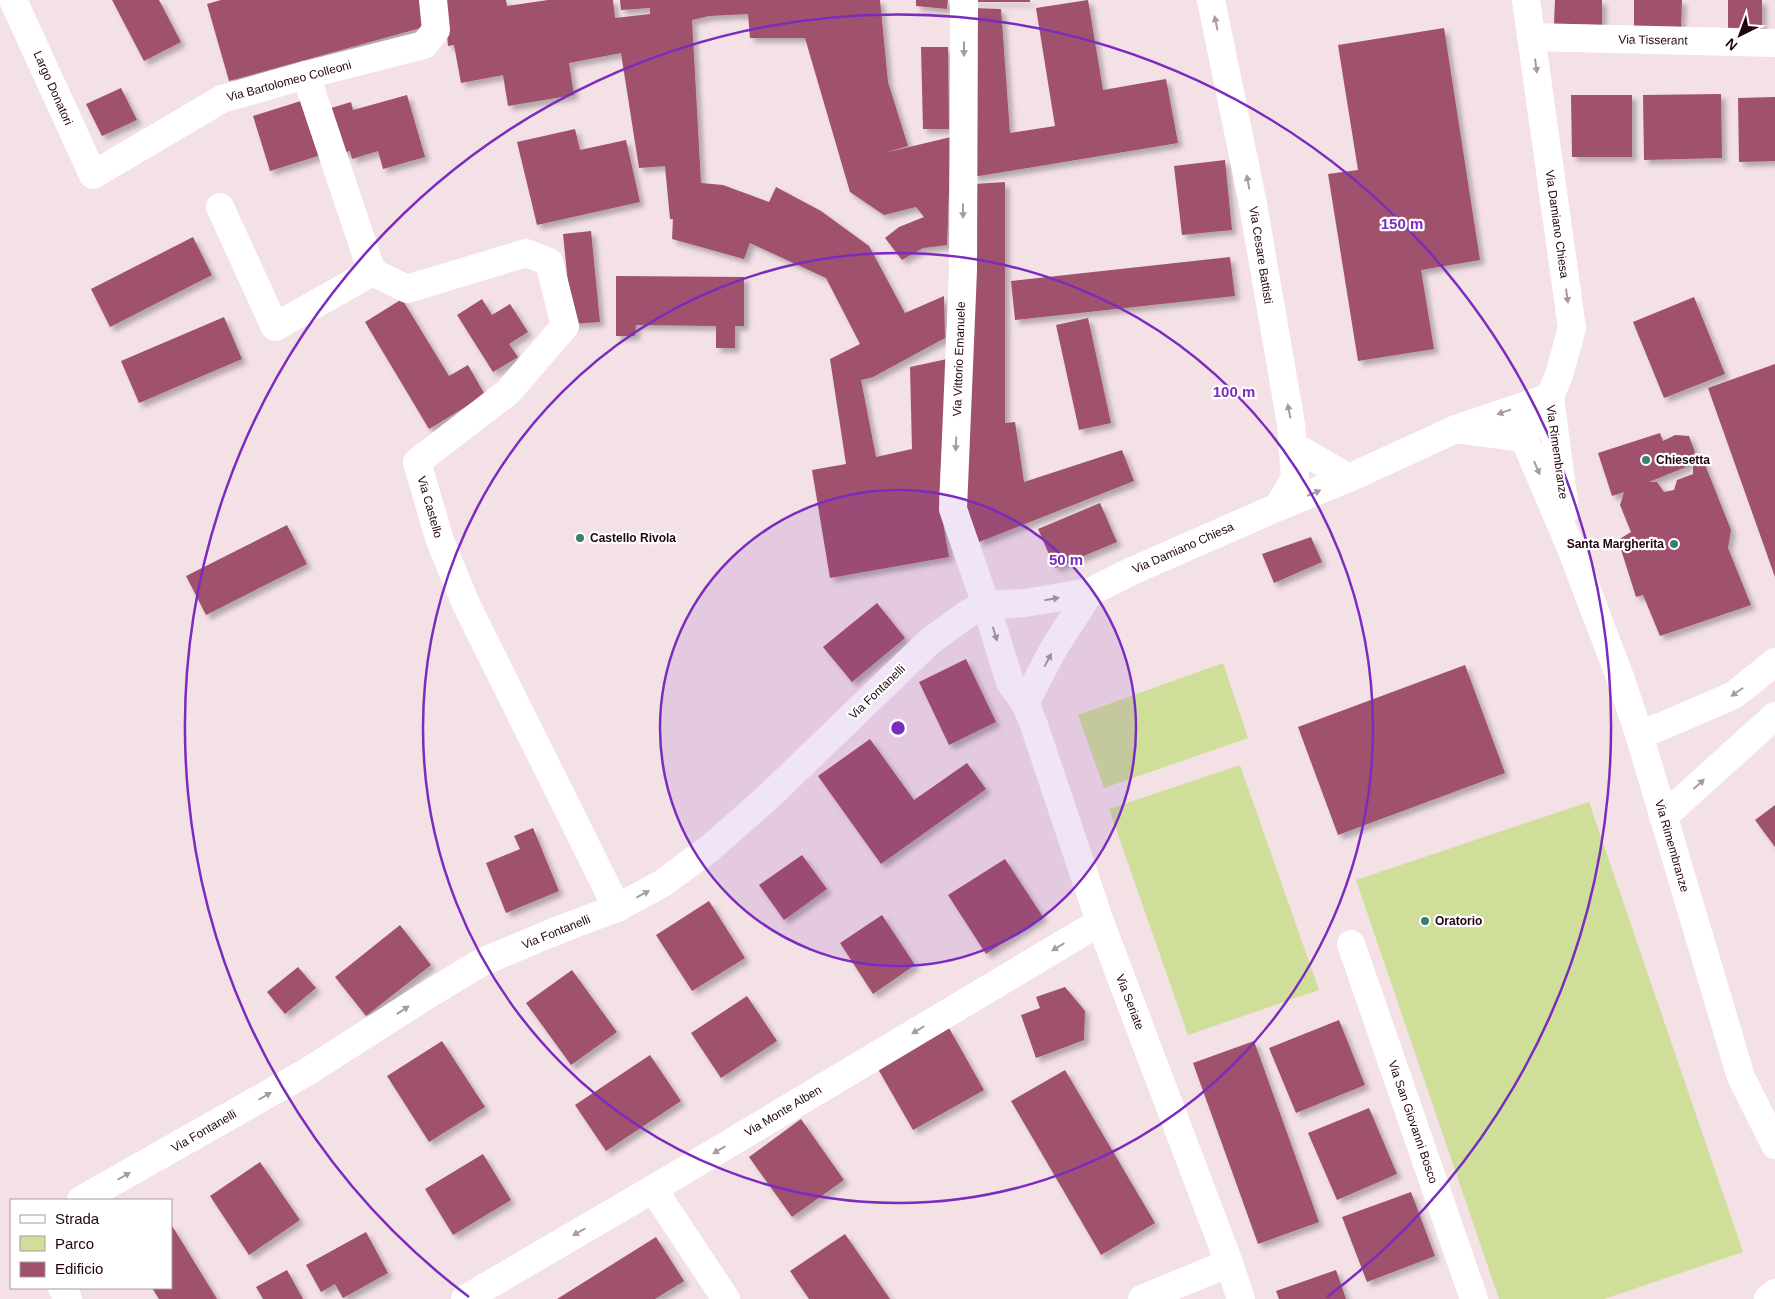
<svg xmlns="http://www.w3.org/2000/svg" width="1775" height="1299" font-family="Helvetica,sans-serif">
  <defs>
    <filter id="shadow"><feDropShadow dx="4.5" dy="4.5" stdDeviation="2.5" flood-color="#0004"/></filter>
  </defs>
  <rect width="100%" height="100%" fill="#f3e1e6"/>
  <g fill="#cfdf99">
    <polygon points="1223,663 1248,738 1104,788 1078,715"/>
    <polygon points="1240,765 1319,990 1188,1035 1109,809"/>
    <polygon points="1589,802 1743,1252 1604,1299 1499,1299 1356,880"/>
  </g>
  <g fill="#a0516d" filter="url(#shadow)">
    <polygon points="112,0 159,0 181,42 144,61"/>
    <polygon points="221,0 424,0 428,26 229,81 207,4"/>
    <polygon points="444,0 506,0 507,6 548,0 613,0 615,18 650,14 650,8 621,10 620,0 880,0 888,82 908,146 884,153 951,137 947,245 923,248 902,260 885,238 899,227 924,217 916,207 884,215 850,192 805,38 750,38 748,14 709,16 692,20 701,183 723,185 769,202 776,187 821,211 869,246 905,313 944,296 945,338 873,377 861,380 876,457 912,449 910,367 947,359 939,500 949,557 830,578 812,470 846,464 830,359 860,344 826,278 750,243 744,259 672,239 673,219 670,219 665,166 639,168 621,53 569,63 574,95 508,106 503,75 461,83 454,45 448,46"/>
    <polygon points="916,0 948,0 947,9 916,6"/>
    <rect x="971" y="0" width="59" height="2"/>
    <polygon points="1088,0 1103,90 1166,79 1178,143 973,177 972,8 1001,9 1010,133 1055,126 1036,8"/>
    <polygon points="1555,0 1602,0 1602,25 1554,24"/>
    <polygon points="1634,0 1682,0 1681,27 1634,26"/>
    <rect x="1728" y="0" width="34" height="35"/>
    <polygon points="1444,28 1480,260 1421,270 1434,349 1358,361 1328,174 1358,170 1338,45"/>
    <polygon points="921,47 948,47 949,129 923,129"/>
    <polygon points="121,88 137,120 102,136 86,104"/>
    <polygon points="1721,94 1722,158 1644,160 1643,95"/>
    <polygon points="407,95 425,157 383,169 378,151 352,159 350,151 343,153 331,108 351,102 353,110"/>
    <polygon points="1571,95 1632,95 1632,157 1572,157"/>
    <polygon points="1775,97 1775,161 1739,162 1738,98"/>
    <polygon points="304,100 321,155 270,171 253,116"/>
    <polygon points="575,129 580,150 626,140 640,202 537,225 517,142"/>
    <polygon points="1225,160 1232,230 1182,235 1174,166"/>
    <polygon points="1005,182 1005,423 1015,422 1024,482 1122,450 1134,481 979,542 966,507 974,184"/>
    <polygon points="591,231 600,322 572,324 563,234"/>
    <polygon points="193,237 212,275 110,327 91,289"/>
    <polygon points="1230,257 1235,296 1015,320 1011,281"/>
    <polygon points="616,276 744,277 744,326 735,326 735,348 716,348 716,326 636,325 635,336 616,336"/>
    <polygon points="1694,297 1725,374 1664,398 1633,322"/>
    <polygon points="402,299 449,376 468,365 485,395 429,429 365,322"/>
    <polygon points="482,299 492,315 510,304 528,332 509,344 518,357 493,372 457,315"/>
    <polygon points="224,317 242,359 139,403 121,361"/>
    <polygon points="1088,318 1111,423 1079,430 1056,325"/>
    <polygon points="1775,364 1775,577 1708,388"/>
    <polygon points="1660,433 1663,441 1675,435 1689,436 1695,452 1686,467 1649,482 1657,482 1664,492 1674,490 1677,480 1693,474 1693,461 1702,457 1731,530 1728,548 1751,605 1660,636 1643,595 1636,597 1618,540 1631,532 1620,505 1624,492 1612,496 1598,453"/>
    <polygon points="1100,503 1117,542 1055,568 1038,529"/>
    <polygon points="287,525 307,564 206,615 186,576"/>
    <polygon points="1311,537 1322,562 1274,583 1262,554"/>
    <polygon points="877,603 905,638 852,682 823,647"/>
    <polygon points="966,659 996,722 949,745 919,682"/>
    <polygon points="1465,665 1505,773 1338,835 1298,727"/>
    <polygon points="870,739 914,800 967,763 986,789 881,864 818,776"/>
    <polygon points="1775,805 1775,847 1755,820"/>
    <polygon points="533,828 559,891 506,913 486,863 520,849 514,836"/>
    <polygon points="802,855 827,889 784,920 759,885"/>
    <polygon points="1005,859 1043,917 986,954 948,895"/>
    <polygon points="709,901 745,958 692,991 656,935"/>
    <polygon points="882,915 915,965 873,994 840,943"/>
    <polygon points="400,925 431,965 366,1016 335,977"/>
    <polygon points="298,967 316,988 285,1014 267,992"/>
    <polygon points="572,970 617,1032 571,1065 526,1003"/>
    <polygon points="1065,987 1085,1011 1084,1040 1036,1058 1021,1015 1040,1008 1036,997"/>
    <polygon points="747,996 777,1041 721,1078 691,1033"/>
    <polygon points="1339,1020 1365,1085 1296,1113 1269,1048"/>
    <polygon points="949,1028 984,1090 913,1130 878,1069"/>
    <polygon points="442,1041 485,1107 429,1142 387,1076"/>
    <polygon points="1254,1041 1319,1222 1258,1244 1193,1063"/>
    <polygon points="650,1055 681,1101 606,1151 575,1105"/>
    <polygon points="1065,1070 1155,1223 1101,1255 1011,1101"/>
    <polygon points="1369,1108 1397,1174 1337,1200 1308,1133"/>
    <polygon points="801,1119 844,1180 792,1217 749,1157"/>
    <polygon points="483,1154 511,1200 453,1235 425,1189"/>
    <polygon points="260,1162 300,1220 249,1255 210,1196"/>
    <polygon points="1411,1192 1435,1256 1367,1282 1342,1217"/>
    <polygon points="171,1224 217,1299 159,1299 152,1288 171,1288"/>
    <polygon points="366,1232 388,1273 343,1298 335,1284 321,1292 306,1265"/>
    <polygon points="845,1234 890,1299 809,1299 790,1271"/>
    <polygon points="656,1237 684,1281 655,1299 557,1299"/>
    <polygon points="287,1270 303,1299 263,1299 256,1287"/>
    <polygon points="1336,1270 1346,1299 1279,1299 1276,1291"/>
  </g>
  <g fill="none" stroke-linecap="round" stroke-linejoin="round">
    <g stroke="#fff" stroke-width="28">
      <polyline points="13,0 93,175 222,99 306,75 424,45 436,30 433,0"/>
      <polyline points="1532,37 1775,43"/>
      <polyline points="220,207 275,327 372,272 306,75"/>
      <polyline points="372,272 407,289 526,253 549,262 565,326 508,392 417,462 440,541 466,604 617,908"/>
      <polyline points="1456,429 1524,438 1570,546 1620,677 1639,734 1741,1077 1775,1145"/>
      <polyline points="1524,438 1550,397 1559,375 1572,328 1526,0"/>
      <polyline points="1292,445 1349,478"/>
      <polyline points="1278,507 1349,478 1456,429 1550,397 1565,511"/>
      <polyline points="1639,734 1660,727 1734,695 1775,662"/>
      <polyline points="1663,817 1775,716"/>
      <polyline points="1351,944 1474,1299"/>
      <polyline points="653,1189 726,1299"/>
      <polyline points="81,1200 307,1072 424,997 482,962 561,929 617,908 663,883 710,848 766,799 929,642 967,614 986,605"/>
      <polyline points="62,1288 68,1299"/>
      <polyline points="465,1299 653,1189 1100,922"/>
      <polyline points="1142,1299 1229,1263"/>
      <polyline points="1768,1299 1775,1293"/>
    </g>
    <g stroke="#fff" stroke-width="28">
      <polyline points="964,0 963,270 953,509 986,605 1010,682 1025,703 1034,725 1100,922 1229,1263 1241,1299"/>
      <polyline points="986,605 1025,603 1090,592 1132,571 1278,507 1295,478 1291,424 1252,199 1211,0"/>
      <polyline points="1025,703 1054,648 1090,592"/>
    </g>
  </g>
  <defs><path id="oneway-solid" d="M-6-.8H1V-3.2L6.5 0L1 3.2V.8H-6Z" transform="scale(1.25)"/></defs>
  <g fill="#a79b9f">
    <use href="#oneway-solid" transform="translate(1216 23) rotate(-102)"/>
    <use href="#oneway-solid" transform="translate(964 49) rotate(90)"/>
    <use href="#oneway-solid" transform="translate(1536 66) rotate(82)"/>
    <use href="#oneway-solid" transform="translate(1248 182) rotate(-101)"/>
    <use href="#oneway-solid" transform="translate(963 211) rotate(90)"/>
    <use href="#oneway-solid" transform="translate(1567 296) rotate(82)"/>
    <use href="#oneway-solid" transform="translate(1289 411) rotate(-101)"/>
    <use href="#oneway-solid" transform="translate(1504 412) rotate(161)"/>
    <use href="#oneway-solid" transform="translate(956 444) rotate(92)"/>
    <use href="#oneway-solid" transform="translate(1537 468) rotate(67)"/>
    <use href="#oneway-solid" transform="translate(1314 493) rotate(-23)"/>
    <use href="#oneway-solid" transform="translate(1052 599) rotate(-10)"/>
    <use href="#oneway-solid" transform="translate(995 634) rotate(73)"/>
    <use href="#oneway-solid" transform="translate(1048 660) rotate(-62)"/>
    <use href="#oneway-solid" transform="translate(1737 692) rotate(145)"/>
    <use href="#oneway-solid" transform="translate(1699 784) rotate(-42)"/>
    <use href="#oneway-solid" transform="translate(643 894) rotate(-28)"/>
    <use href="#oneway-solid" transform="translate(1058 947) rotate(149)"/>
    <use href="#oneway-solid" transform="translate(403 1010) rotate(-33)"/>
    <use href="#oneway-solid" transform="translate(918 1030) rotate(149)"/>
    <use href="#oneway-solid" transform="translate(265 1096) rotate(-30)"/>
    <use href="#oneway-solid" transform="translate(719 1150) rotate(149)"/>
    <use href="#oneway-solid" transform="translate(124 1176) rotate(-30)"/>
    <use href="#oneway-solid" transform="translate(579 1232) rotate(150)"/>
  </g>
  <circle cx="898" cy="728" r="238" fill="#7b2cbf" fill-opacity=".12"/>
  <g fill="none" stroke="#7b2cbf" stroke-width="2.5">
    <circle cx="898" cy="728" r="238"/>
    <circle cx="898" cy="728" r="475"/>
    <path d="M469 1297A713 713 0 1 1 1327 1297"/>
  </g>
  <g fill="#3b7f72" stroke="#fff" stroke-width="2">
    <circle cx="1646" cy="460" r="5"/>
    <circle cx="580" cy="538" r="5"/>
    <circle cx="1674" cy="544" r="5"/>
    <circle cx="1425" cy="921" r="5"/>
  </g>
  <g text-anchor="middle" stroke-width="4.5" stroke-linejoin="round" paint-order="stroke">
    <g font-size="12" fill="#220410" stroke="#fff">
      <text transform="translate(1653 40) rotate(1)" y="4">Via Tisserant</text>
      <text transform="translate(289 81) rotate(-15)" y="4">Via Bartolomeo Colleoni</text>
      <text transform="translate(53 88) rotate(66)" y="4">Largo Donatori</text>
      <text transform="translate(1557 224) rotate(82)" y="4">Via Damiano Chiesa</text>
      <text transform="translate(1261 255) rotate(81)" y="4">Via Cesare Battisti</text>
      <text transform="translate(959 359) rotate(-88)" y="4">Via Vittorio Emanuele</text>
      <text transform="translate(1557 452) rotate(82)" y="4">Via Rimembranze</text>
      <text transform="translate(430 507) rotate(74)" y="4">Via Castello</text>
      <text transform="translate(1183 548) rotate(-24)" y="4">Via Damiano Chiesa</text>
      <text transform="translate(877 692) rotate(-44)" y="4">Via Fontanelli</text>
      <text transform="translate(1672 846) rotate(74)" y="4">Via Rimembranze</text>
      <text transform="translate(556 932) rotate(-22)" y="4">Via Fontanelli</text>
      <text transform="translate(1130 1002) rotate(69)" y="4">Via Seriate</text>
      <text transform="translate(783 1111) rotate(-31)" y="4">Via Monte Alben</text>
      <text transform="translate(1413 1122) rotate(71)" y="4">Via San Giovanni Bosco</text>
      <text transform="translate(204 1131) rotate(-30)" y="4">Via Fontanelli</text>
    </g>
    <g font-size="12" font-weight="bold" fill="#220410" stroke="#fff" text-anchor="start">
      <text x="1656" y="464">Chiesetta</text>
      <text x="590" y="542">Castello Rivola</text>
      <text x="1664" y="548" text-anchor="end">Santa Margherita</text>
      <text x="1435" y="925">Oratorio</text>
    </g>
  </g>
  <circle cx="898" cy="728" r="8" fill="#7b2cbf" stroke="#fff" stroke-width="2.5"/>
  <g font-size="15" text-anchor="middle" font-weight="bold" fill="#7b2cbf" stroke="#fff" stroke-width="4.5" stroke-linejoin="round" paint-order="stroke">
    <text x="1402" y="229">150 m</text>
    <text x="1234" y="397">100 m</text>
    <text x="1066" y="565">50 m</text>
  </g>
  <rect x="10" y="1199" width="162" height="90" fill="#ffffff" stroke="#a79b9f"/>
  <rect x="20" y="1215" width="25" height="8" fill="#ffffff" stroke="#a79b9f"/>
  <text x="55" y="1224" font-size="15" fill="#220410">Strada</text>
  <rect x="20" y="1236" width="25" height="15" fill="#cfdf99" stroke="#a79b9f"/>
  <text x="55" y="1249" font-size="15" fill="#220410">Parco</text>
  <rect x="20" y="1262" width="25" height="15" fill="#a0516d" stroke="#a79b9f"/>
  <text x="55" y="1274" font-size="15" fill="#220410">Edificio</text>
  <g transform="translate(1740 35) rotate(222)" stroke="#ffffff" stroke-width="4" paint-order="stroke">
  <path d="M0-4L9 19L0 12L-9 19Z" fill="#220410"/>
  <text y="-8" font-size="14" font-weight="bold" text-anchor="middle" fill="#220410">N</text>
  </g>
</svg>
